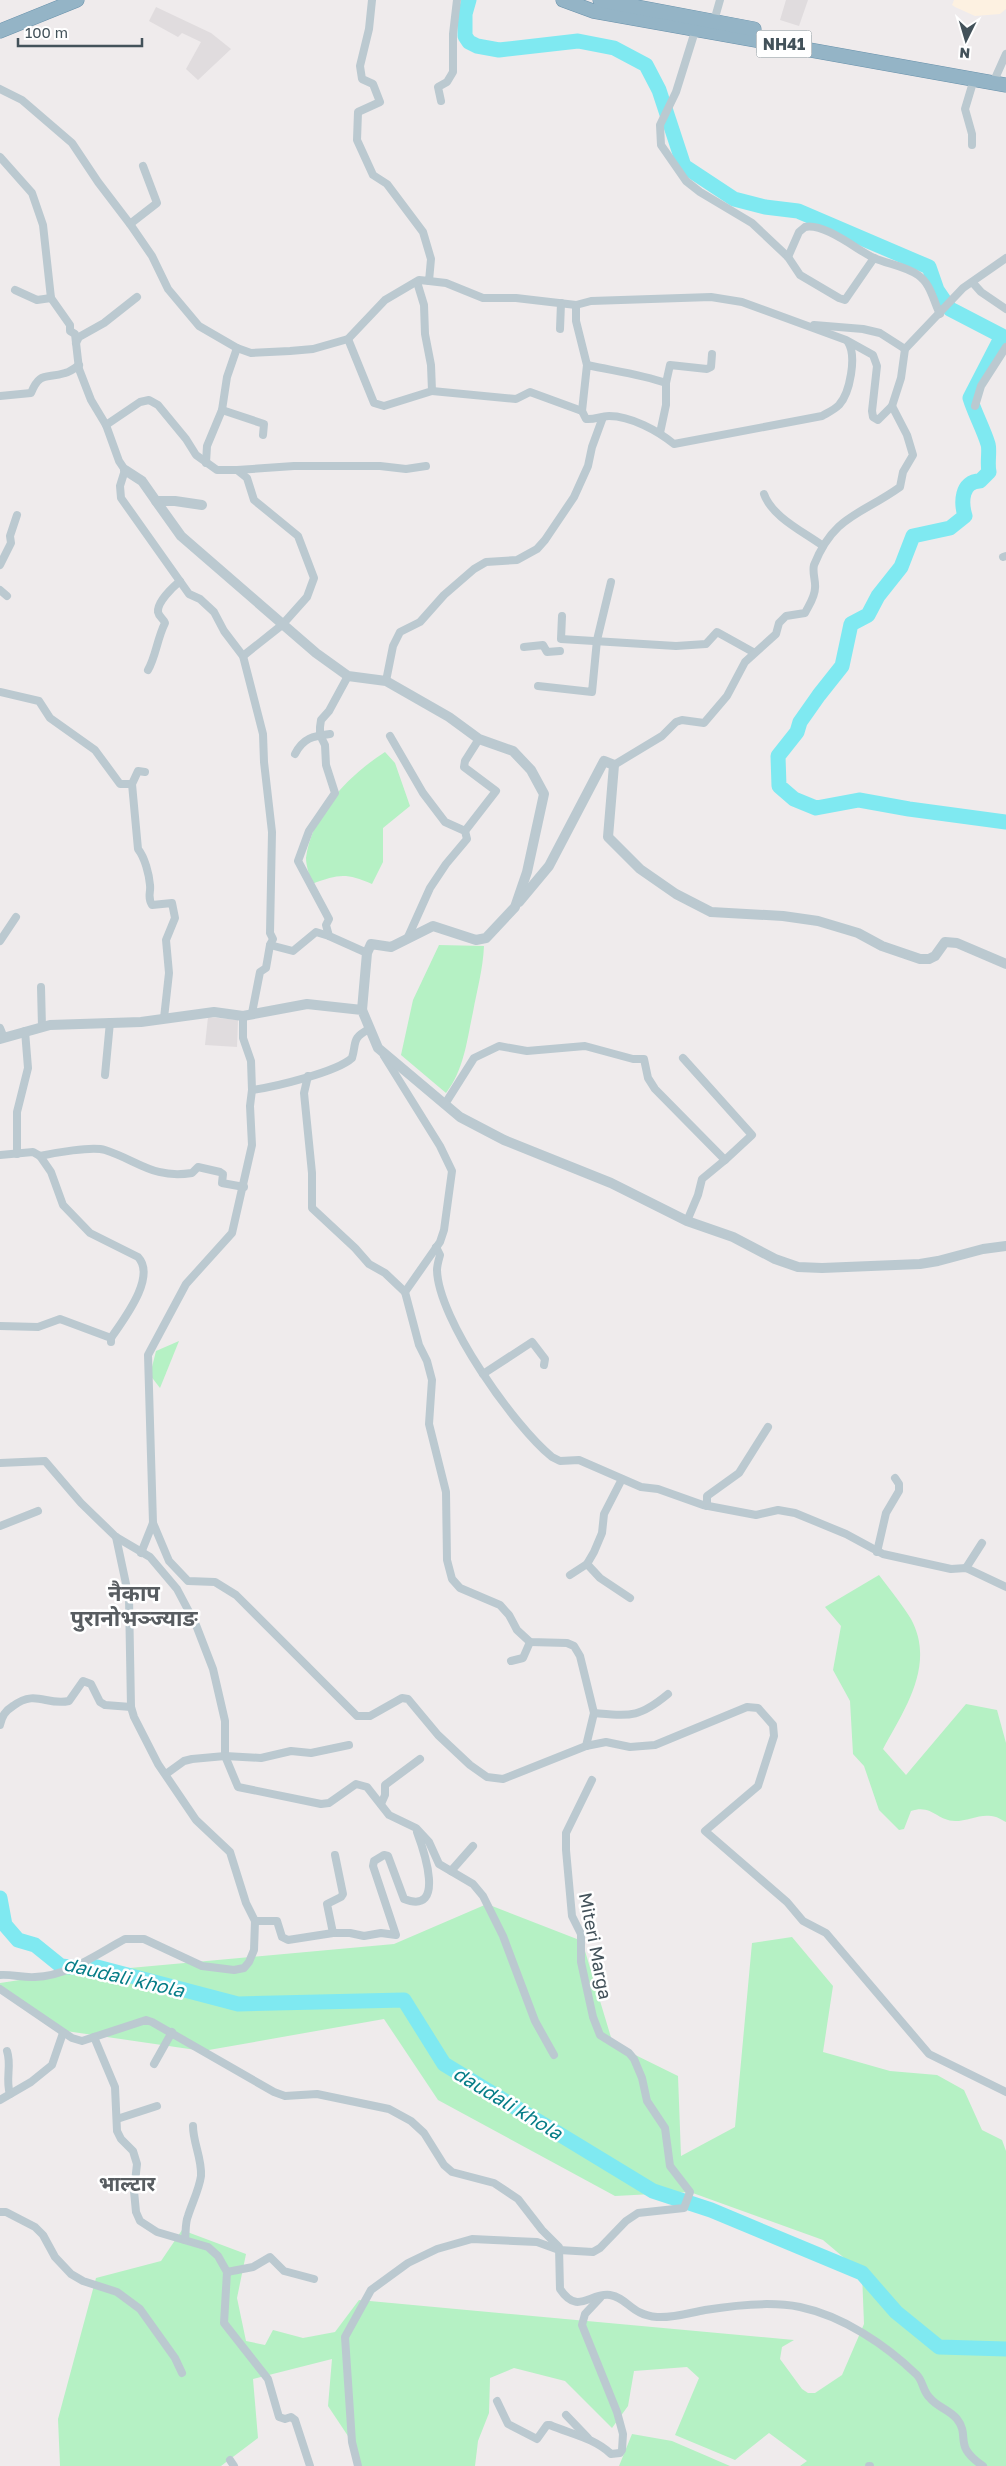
<svg xmlns="http://www.w3.org/2000/svg" width="1006" height="2466" font-family="'Golos Text','Noto Sans Devanagari',sans-serif">
  <rect width="100%" height="100%" fill="#efebec"/>
  <polygon fill="#fdf1e1" points="954,0 1006,0 1006,9 1000,14 975,16 955,7 952,5"/>
  <g fill="#e0dcde">
    <polygon points="786,0 808,0 799,26 780,20"/>
    <polygon points="156,7 211,33 231,49 198,80 186,69 201,42 182,33 178,37 149,21"/>
    <polygon points="208,1017 238,1020 237,1047 205,1045"/>
  </g>
  <g fill="#b5f1c4">
    <path d="M385,752L395,763L410,806L383,828V862L372,884C346,873 339,874 312,884C310,877 306,866 306,858C312,813 349,775 385,752Z"/>
    <path d="M439,945L484,946C483,969 477,990 473,1012C467,1040 464,1070 446,1093L401,1055L413,1000Z"/>
    <polygon points="179,1341 160,1388 150,1375 156,1351"/>
    <path d="M879,1575C890,1590 902,1604 911,1619C936,1665 904,1710 883,1749L906,1775L966,1704L997,1710L1006,1743V1822C1002,1820 996,1816 991,1816C980,1814 967,1821 955,1821C937,1821 932,1804 911,1811L904,1829L899,1830L879,1810L864,1766L853,1754L850,1701L833,1670L841,1626L825,1607Z"/>
    <polygon points="487,1904 582,1941 613,2044 678,2076 681,2156 735,2127 752,1943 792,1937 833,1986 823,2052 890,2071 937,2075 964,2090 982,2130 1002,2140 1006,2151 1006,2466 800,2466 807,2461 769,2433 735,2460 675,2435 699,2378 687,2367 634,2371 628,2406 612,2428 565,2381 514,2368 490,2378 489,2413 478,2441 475,2466 358,2466 352,2442 328,2406 332,2359 253,2379 258,2438 221,2466 60,2466 58,2419 96,2278 161,2261 182,2230 246,2254 237,2298 246,2341 265,2345 273,2330 303,2338 335,2332 359,2300 794,2340 782,2347 780,2359 802,2389 808,2393 815,2393 842,2375 864,2324 862,2273 823,2240 690,2192 615,2196 438,2100 384,2019 203,2051 59,2030 0,1989 0,1983 53,1975 394,1944"/>
    <polygon points="632,2434 672,2441 730,2466 619,2466"/>
  </g>
  <g fill="none" stroke-linecap="round" stroke-linejoin="round">
    <g stroke="#7fe9f1" stroke-width="15">
      <path d="M469,0L465,14V36L469,42L477,46L499,50L578,41L614,48L646,65L659,90L684,166L734,199L765,207L798,211L929,267L937,290L950,309L1002,336L970,398C975,414 983,428 988,444C990,450 987,463 989,472L980,481C961,481 961,503 965,516L950,528L913,536L901,567L878,596L868,615L851,624L842,666L819,695L800,722L797,732L778,756L779,786L794,799L816,808L859,800L909,809L1006,822"/>
      <polyline points="0,1898 5,1925 18,1940 35,1945 61,1966 80,1968 97,1967 238,2004 404,2000 444,2064 653,2191 711,2210 862,2273 896,2312 939,2347 1006,2349"/>
    </g>
    <g stroke="#6a92ab" stroke-width="15">
      <g id="trunk">
        <polyline points="563,0 593,11 1006,85"/>
        <polyline points="600,0 754,29"/>
        <polyline points="0,31 77,0"/>
      </g>
    </g>
    <g stroke="#bbc9d0" stroke-width="8">
      <polyline points="714,21 720,0"/>
      <polyline points="696,28 676,92 660,125 661,145 686,181 700,192 752,223 788,257 800,275 839,298 845,300 874,258"/>
      <polyline points="993,83 1006,54"/>
      <polyline points="0,89 22,100 72,143 98,182 130,224 152,256 168,289 199,326 237,348 251,353 290,351 313,349 348,339 385,300 419,280 429,281 431,259 423,232 387,184 373,175 357,140 358,112 380,102 373,84 362,79 360,66 369,29 372,0"/>
      <polyline points="441,101 438,87 447,82 453,72 453,34 457,0"/>
      <polyline points="972,145 972,134 965,109 974,79"/>
      <polyline points="0,157 32,193 43,225 51,298 70,325 70,331 75,334 79,369 91,400 106,425 119,461 125,470 120,486 121,498 189,594 200,599 214,612 224,631 243,656 263,734 264,762 272,832 270,933 273,939 270,945 266,968 260,972 252,1013"/>
      <polyline points="130,224 157,203 143,166"/>
      <path d="M788,257L799,232L805,227C825,223 857,250 874,258C888,264 905,266 918,275C931,284 933,300 940,314"/>
      <polyline points="429,281 446,283 483,298 516,298 576,305 591,301 711,297 742,302 846,340 873,355 877,366 872,411 873,417 878,420 892,406 901,378 905,349 963,288 1006,258"/>
      <polyline points="973,283 981,292 1006,309"/>
      <polyline points="15,290 37,300 51,298"/>
      <polyline points="576,305 576,321 587,365"/>
      <polyline points="814,325 863,329 880,333 905,349"/>
      <polyline points="560,329 561,303"/>
      <polyline points="348,339 374,403 384,406 432,391 431,365 425,334 424,305 417,282"/>
      <polyline points="76,343 79,337 104,323 137,297"/>
      <path d="M432,391L516,399L530,392L582,411L586,419C595,420 600,416 609,416C631,416 658,431 674,444L822,416C827,413 834,410 839,405C850,393 857,356 848,342"/>
      <path d="M0,396L31,393C40,371 46,379 65,373C70,372 75,368 79,365"/>
      <polyline points="975,406 981,386 1006,347"/>
      <polyline points="222,410 264,424 263,435"/>
      <path d="M582,411L587,365C614,371 640,374 666,383L670,365L707,369L711,367L712,354"/>
      <polyline points="106,425 140,402 149,400 158,405 186,439 196,455 217,470 237,470 247,478 254,500 298,536 314,578 307,597 282,625 243,656"/>
      <polyline points="660,433 666,405 666,383"/>
      <polyline points="206,463 207,446 222,410 227,377 237,348"/>
      <polyline points="237,470 294,466 380,466 406,469 426,466"/>
      <path d="M764,494C772,517 804,532 823,546"/>
      <polyline points="1003,557 1006,556"/>
      <polyline points="0,565 11,543 10,536 17,515"/>
      <polyline points="0,590 7,596"/>
      <polyline points="562,616 561,639 676,646 706,644 717,632 753,652"/>
      <polyline points="524,647 543,645 547,652 560,651"/>
      <path d="M148,670C156,656 157,639 165,623C163,618 159,617 158,612C157,602 173,587 180,581"/>
      <polyline points="348,676 329,711 321,720 320,727 320,735 325,745 326,765 335,793 309,831 298,861 329,919 326,925 329,936 367,953"/>
      <polyline points="386,681 393,646 400,632 420,622 444,595 474,569 486,562 517,560 537,549 545,540 574,497 588,466 592,447 603,417"/>
      <polyline points="538,686 592,692 597,640 611,582"/>
      <polyline points="0,692 39,701 50,718 95,750 120,784 132,784"/>
      <polyline points="390,736 423,793 445,822 465,831 467,839 446,864 430,888 408,937"/>
      <path d="M295,754C303,738 313,736 330,734"/>
      <path d="M614,765L662,736L676,722L682,720L704,723L727,696L745,662L776,634L779,623L786,616L805,613C809,605 815,597 815,588C816,581 812,573 814,565C834,515 861,515 900,487L903,472L913,455L907,435L892,406"/>
      <path d="M145,772L138,771L132,784L138,849C145,858 149,874 150,885C151,893 147,897 152,905L172,903L175,918L166,940L169,973L164,1018"/>
      <polyline points="465,831 496,791 464,767 465,761 479,739"/>
      <polyline points="0,941 16,917"/>
      <polyline points="270,945 293,951 316,932 329,936"/>
      <polyline points="41,987 42,1027"/>
      <polyline points="0,1028 4,1038"/>
      <polyline points="384,1056 440,1146 452,1171 444,1230 440,1242 405,1292 419,1345 427,1361 432,1380 429,1424 446,1492 447,1560 452,1579 460,1588 500,1605 509,1615 517,1630 530,1642 567,1643 574,1646 580,1656 594,1713 586,1746"/>
      <polyline points="683,1058 752,1135 725,1160"/>
      <polyline points="105,1075 110,1022"/>
      <polyline points="308,1076 304,1093 312,1173 312,1208 355,1248 369,1264 385,1273 405,1292"/>
      <path d="M252,1090C274,1087 337,1072 352,1058C357,1041 351,1039 369,1029"/>
      <polyline points="445,1104 474,1058 499,1046 527,1051 585,1046 633,1059 644,1059 648,1078 655,1089 725,1160 702,1179 698,1195 687,1221"/>
      <polyline points="17,1154 17,1112 28,1068 25,1031"/>
      <path d="M0,1155L33,1152L40,1156L51,1172L63,1205L90,1233L138,1257C157,1277 123,1320 111,1338V1342"/>
      <path d="M40,1156C54,1153 92,1146 105,1150C139,1161 153,1179 192,1173L198,1167L220,1172L223,1174L222,1183L244,1187"/>
      <path d="M436,1247L440,1255C439,1259 437,1265 437,1270C438,1319 514,1426 552,1457L560,1461L579,1460L641,1487L658,1489L703,1505L756,1515L778,1510L795,1513L846,1534L883,1554L951,1569L966,1568L1006,1587"/>
      <polyline points="0,1326 38,1327 60,1319 111,1338"/>
      <polyline points="483,1374 532,1342 545,1359 544,1365"/>
      <polyline points="0,1463 45,1461 81,1503 116,1537 150,1557 177,1589 196,1625 213,1669 225,1721 225,1756 238,1787 321,1804 329,1803 356,1784 367,1787 389,1815 416,1828 429,1842 439,1864 473,1884 483,1896 503,1936 535,2021 554,2055"/>
      <polyline points="707,1506 707,1496 739,1473 768,1427"/>
      <polyline points="153,1523 169,1561 188,1581 215,1582 236,1595 357,1716 370,1716 402,1698 408,1699 438,1735 470,1765 487,1777 503,1779 586,1746 606,1742 630,1747 655,1745 747,1707 758,1708 773,1725 774,1736 758,1786 705,1831 787,1902 803,1921 826,1933 929,2054 1006,2092"/>
      <polyline points="0,1526 38,1511"/>
      <polyline points="877,1552 886,1513 899,1491 899,1484 895,1478"/>
      <polyline points="141,1553 153,1523 148,1355 186,1284 232,1233 252,1145 250,1106 252,1090 251,1061 243,1038 243,1016"/>
      <polyline points="587,1564 600,1578 630,1598"/>
      <polyline points="966,1568 982,1543"/>
      <polyline points="570,1575 587,1564 594,1552 602,1533 604,1514 622,1479"/>
      <polyline points="511,1661 523,1658 530,1642"/>
      <path d="M594,1713C631,1716 639,1718 668,1694"/>
      <path d="M0,1725C2,1716 5,1711 13,1706C36,1689 46,1706 69,1701L83,1681L91,1684L100,1702L105,1705L131,1707"/>
      <polyline points="166,1774 184,1761 192,1759 225,1756 261,1758 291,1751 311,1753 349,1745"/>
      <polyline points="381,1804 385,1795 385,1785 420,1759"/>
      <polyline points="451,1871 473,1846"/>
      <path d="M255,1921H277L282,1937L288,1940L333,1933H350L364,1936L381,1933L396,1935L373,1866L374,1861L384,1855L388,1856L404,1899C447,1916 423,1848 417,1832"/>
      <polyline points="333,1933 327,1904 341,1897 343,1894 335,1855"/>
      <path d="M0,1975C12,1974 23,1978 35,1977C68,1976 97,1954 125,1939H144L202,1966L234,1970L244,1968L249,1962L254,1950L255,1921L246,1903L230,1852L196,1820L158,1764L134,1717L131,1707L129,1598L116,1537"/>
      <path d="M0,1989L72,2038L82,2041L146,2020L152,2022L274,2092L285,2096L317,2094L389,2109L411,2121L424,2133L444,2165L452,2172L494,2183L518,2199L542,2230L559,2247L560,2289C578,2316 590,2292 610,2295C628,2298 631,2315 657,2317C673,2318 689,2313 705,2310C735,2305 770,2301 800,2307C843,2316 886,2345 917,2375C923,2381 923,2392 930,2398C937,2407 950,2410 957,2419C971,2437 952,2445 983,2466"/>
      <polyline points="94,2037 115,2087 117,2131 121,2139 133,2151 137,2164 134,2191 136,2212 140,2221 157,2232 208,2247 218,2256 227,2272 224,2323 268,2379 279,2417 285,2419 291,2417 295,2420 310,2466"/>
      <path d="M7,2051C12,2066 5,2079 10,2094"/>
      <polyline points="154,2064 172,2032"/>
      <polyline points="0,2100 31,2082 52,2065 63,2033"/>
      <polyline points="117,2119 157,2106"/>
      <polyline points="0,2212 6,2212 35,2227 43,2235 55,2257 71,2274 83,2281 117,2292 140,2309 175,2358 182,2373"/>
      <path d="M185,2240C186,2232 185,2223 188,2216C192,2203 199,2190 201,2176C202,2158 193,2143 193,2126"/>
      <polyline points="227,2272 253,2267 270,2257 284,2271 314,2279"/>
      <path d="M497,2401L508,2424L537,2439L547,2425H550C571,2434 594,2438 611,2454L620,2453L622,2450L623,2434L617,2412L582,2325L585,2314L600,2298"/>
      <polyline points="566,2415 588,2438"/>
      <polyline points="230,2460 234,2466"/>
      <polyline points="358,2466 352,2442 345,2337 371,2290 408,2263 437,2249 472,2239 537,2242 559,2250 593,2252 600,2248 626,2221 638,2213 684,2208 690,2192 670,2166 665,2128 647,2101 642,2078 634,2059 629,2053 600,2035 593,2017 581,1962 581,1934 572,1916 566,1850 566,1833 592,1780"/>
      <polyline points="869,2466 870,2466"/>
    </g>
    <g stroke="#bbc9d0" stroke-width="10">
      <polyline points="125,470 142,481 156,501 175,501 202,505"/>
      <polyline points="156,501 181,536 316,653 348,676 386,681 449,717 479,739 513,751 531,770 544,794 527,872 515,907 486,938 476,940 433,926 391,947 371,944 367,953 362,1010"/>
      <polyline points="519,902 549,866 604,761 614,765 608,837 640,869 676,894 711,912 783,916 818,921 858,933 882,946 920,959 929,959 935,956 945,942 957,943 1006,964"/>
      <polyline points="0,1039 50,1025 141,1022 214,1012 243,1016 307,1004 362,1010 378,1048 460,1117 504,1140 611,1183 687,1221 733,1237 775,1259 798,1267 822,1268 920,1264 938,1261 983,1249 1006,1246"/>
    </g>
    <use href="#trunk" stroke="#94b4c6" stroke-width="14"/>
  </g>
  <g text-anchor="middle" stroke-width="5" stroke-linejoin="round" paint-order="stroke">
    <rect fill="#fff" stroke="#7b868c" stroke-width="1" x="756.5" y="30.5" width="55" height="27" rx="4"/>
    <g font-size="16" font-weight="bold" fill="#43525a">
      <text x="784" y="50">NH41</text>
    </g>
    <g font-size="18" fill="#43525a" stroke="#fff">
      <text transform="translate(595 1946) rotate(79)" y="6">Miteri Marga</text>
    </g>
    <g font-size="19" font-style="italic" fill="#067d87" stroke="#fff">
      <text transform="translate(124 1977) rotate(13)" y="7">daudali khola</text>
      <text transform="translate(508 2103) rotate(31)" y="7">daudali khola</text>
    </g>
    <g font-size="20" font-weight="bold" fill="#585d61" stroke="#fff">
      <text x="127" y="2191">भाल्टार</text>
    </g>
    <g font-size="22" font-weight="bold" fill="#585d61" stroke="#fff">
      <text x="134" y="1601">नैकाप<tspan x="134" dy="25">पुरानोभञ्ज्याङ</tspan></text>
    </g>
  </g>
  <g transform="translate(966 40) rotate(185)" stroke="#ffffff" stroke-width="4" paint-order="stroke">
  <path d="M0-4L9 19L0 12L-9 19Z" fill="#43525a"/>
  <text y="-8" font-size="14" font-weight="bold" text-anchor="middle" fill="#43525a">N</text>
  </g>
  <path d="M18 38v8h124v-8" fill="none" stroke="#43525a" stroke-width="2.5"/>
  <text x="25" y="38" font-size="15" fill="#43525a" stroke="#ffffff" stroke-width="4" paint-order="stroke">100 m</text>
</svg>
